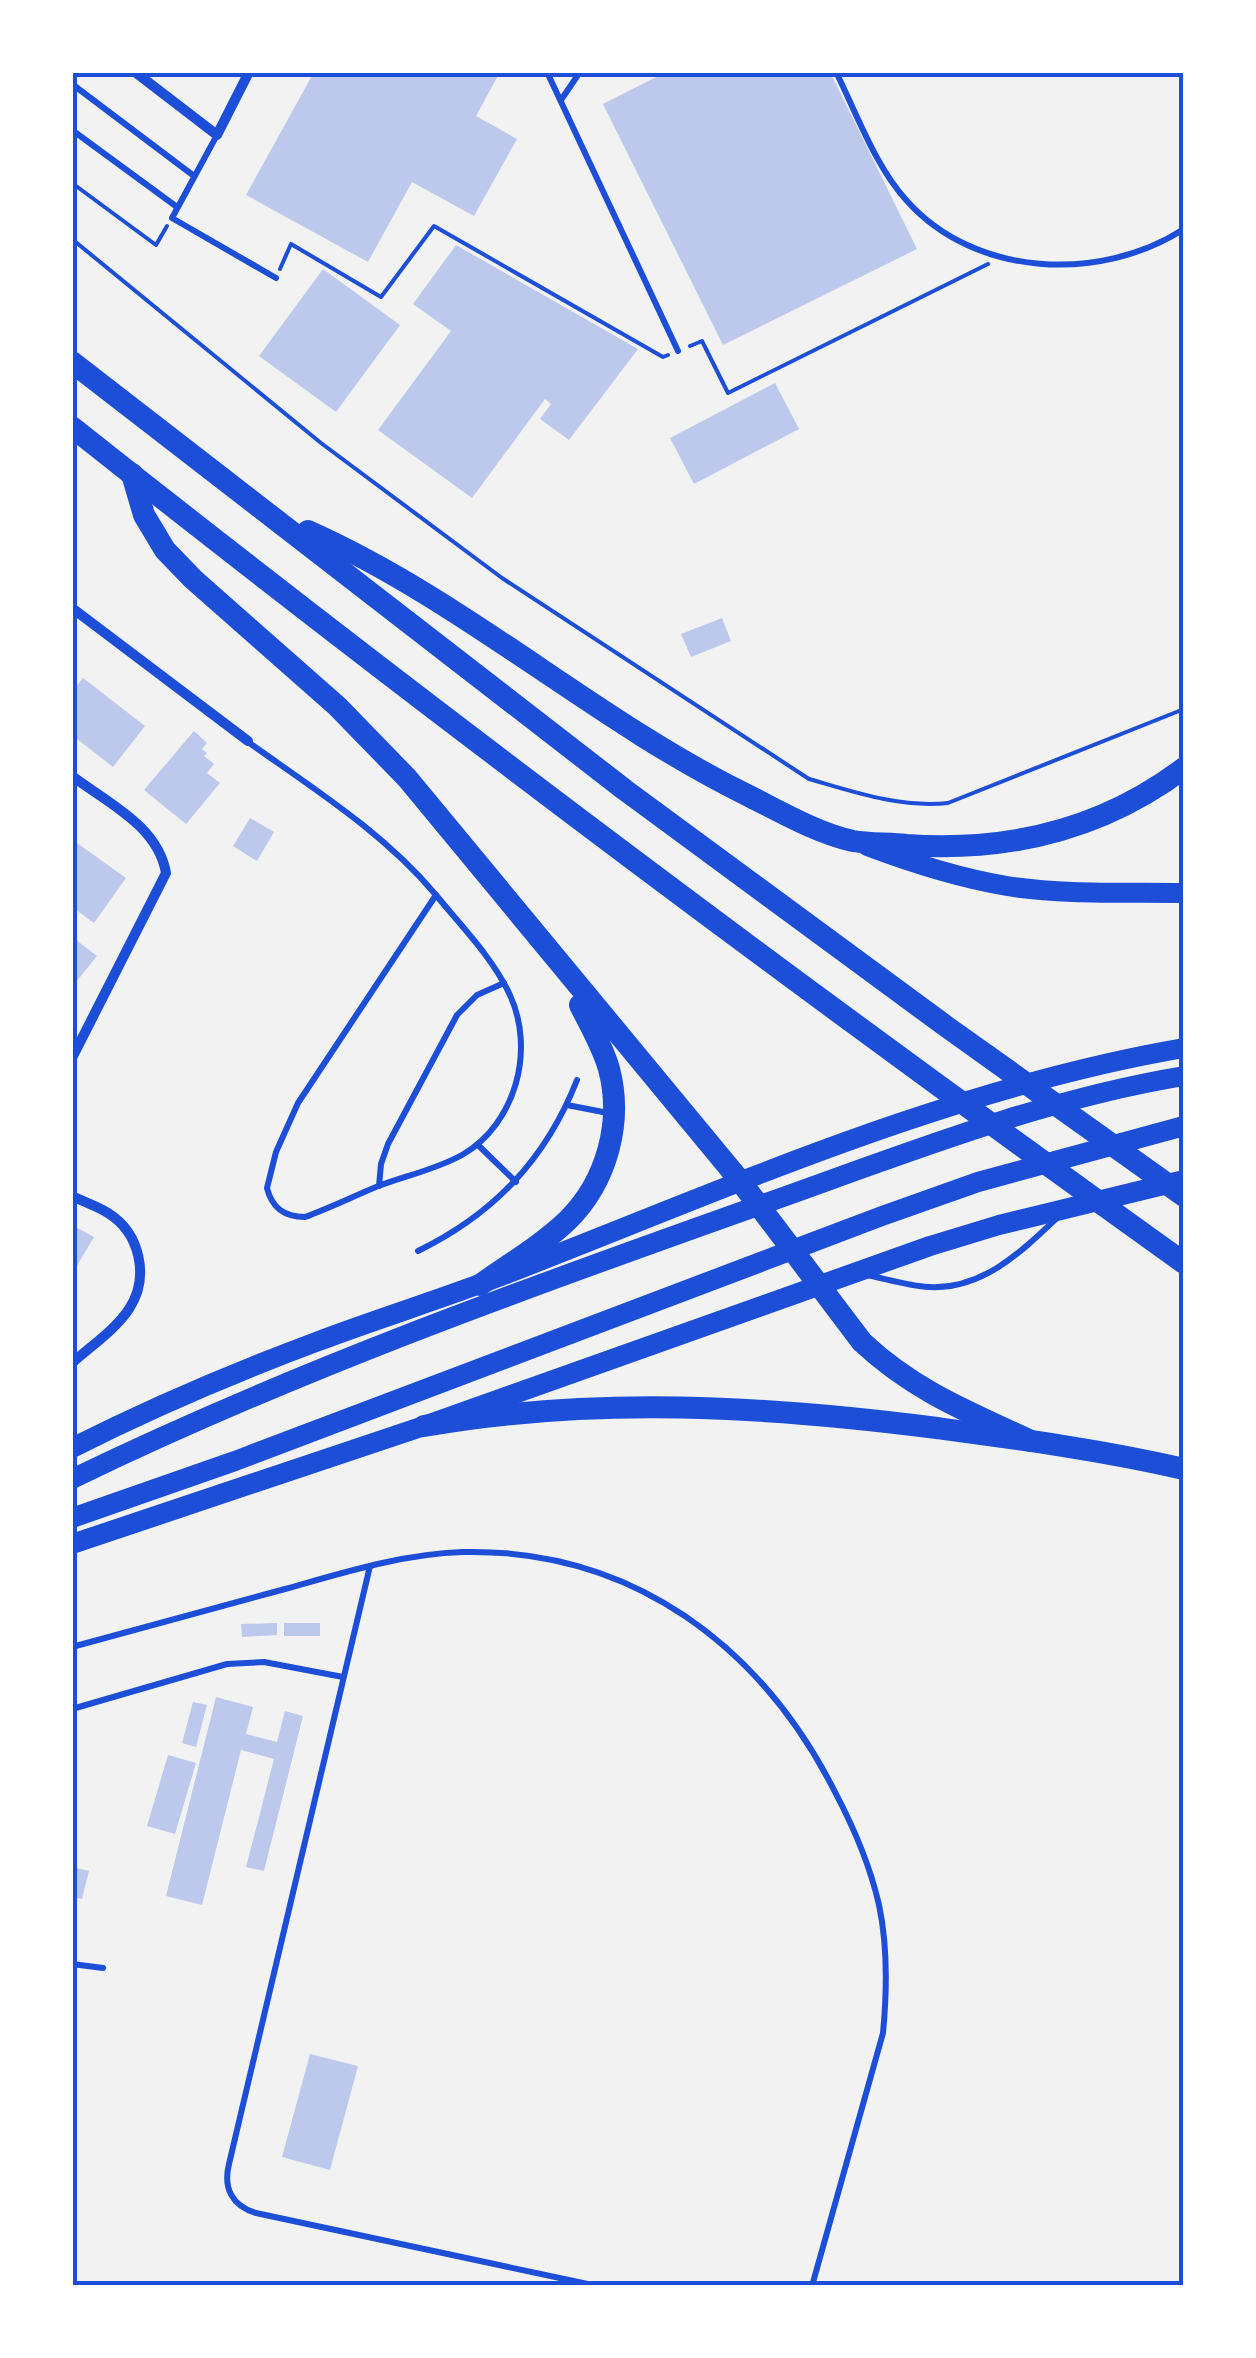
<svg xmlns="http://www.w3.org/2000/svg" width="1256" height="2358" font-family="'Sofia Sans Condensed',sans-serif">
  <rect width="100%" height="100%" fill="#f2f2f2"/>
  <g fill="#bdc9ec">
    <polygon points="314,72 500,72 476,116 517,139 474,216 412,182 368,262 246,195"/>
    <polygon points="666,72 830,72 917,249 723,345 603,104"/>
    <polygon points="456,245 638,349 569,440 540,419 551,404 545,399 472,498 378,430 451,331 413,304"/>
    <polygon points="323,269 400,325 336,412 259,356"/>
    <polygon points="775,383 799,429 694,484 670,438"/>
    <polygon points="722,618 731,641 691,657 681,634"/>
    <polygon points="83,678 145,726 113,767 72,735 72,692"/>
    <polygon points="194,731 207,743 202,749 207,753 204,756 214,764 207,773 220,783 186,824 144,790"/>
    <polygon points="250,818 274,832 257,861 233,846"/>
    <polygon points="77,843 126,878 94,923 72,907 72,848"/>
    <polygon points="72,937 97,956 72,987"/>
    <polygon points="72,1225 94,1237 72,1274"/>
    <polygon points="277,1623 277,1635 242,1637 241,1624"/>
    <rect x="284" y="1623" width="36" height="13"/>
    <polygon points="216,1697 253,1707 246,1734 277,1742 285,1711 303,1716 264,1871 246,1867 274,1759 241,1750 202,1905 166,1896"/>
    <polygon points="193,1702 207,1705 196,1747 182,1743"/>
    <polygon points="168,1755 196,1763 175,1834 147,1826"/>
    <polygon points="72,1867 89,1871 82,1899 72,1897"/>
    <polygon points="310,2054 358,2066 330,2170 282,2157"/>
  </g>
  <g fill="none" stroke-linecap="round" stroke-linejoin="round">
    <g stroke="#1d4ed8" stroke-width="4">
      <polyline points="72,183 156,245 167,226"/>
      <path d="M72,239L321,443L502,578L809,779C854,792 900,808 948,803L1184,709"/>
      <polyline points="280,269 291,244 381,297 434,226 663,357 668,355"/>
      <polyline points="690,346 702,341 728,393 988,264"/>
    </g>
    <g stroke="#1d4ed8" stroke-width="6">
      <polyline points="547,72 678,351"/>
      <path d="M836,72C857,114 875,166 907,201C975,277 1100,283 1184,229"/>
      <polyline points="72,84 194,176"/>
      <polyline points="561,100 580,72"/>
      <polyline points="72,130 177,207"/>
      <polyline points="217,135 172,218 276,278"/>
      <path d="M248,742C314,789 383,832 436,895"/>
      <path d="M436,895C461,926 492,957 509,993C536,1049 516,1124 462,1155C435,1170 404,1176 376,1187C352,1197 329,1208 305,1217C284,1217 272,1208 267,1188L276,1152L298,1103Z"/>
      <polyline points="567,1105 608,1113"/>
      <polyline points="478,1145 516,1182"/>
      <polyline points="379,1186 381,1164 388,1144 457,1015 477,995 504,983"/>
      <path d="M418,1251C494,1214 546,1159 577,1080"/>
      <path d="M867,1275C887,1279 908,1286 929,1287C982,1290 1021,1252 1057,1218"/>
      <path d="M370,1566L229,2164C223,2188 232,2206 256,2213L597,2286"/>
      <path d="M72,1647C143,1627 214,1608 285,1589C342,1573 402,1554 462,1552C632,1548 761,1646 835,1792C854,1828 870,1865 879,1905C888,1947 887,1991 883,2033L812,2286"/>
      <polyline points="72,1709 227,1664 264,1662 343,1677"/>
      <polyline points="72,1964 103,1968"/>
    </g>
    <g stroke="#1d4ed8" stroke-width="10">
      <polyline points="135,72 217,135 249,72"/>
      <polyline points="72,608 248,741"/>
      <path d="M72,776C108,803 158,826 166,873L72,1058"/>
      <path d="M72,1196C84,1202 97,1206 108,1213C140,1233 150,1277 129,1309C115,1330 91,1346 72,1363"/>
    </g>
    <g stroke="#1d4ed8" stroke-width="20">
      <path d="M867,846C912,863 959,878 1007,886C1065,895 1125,892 1184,893"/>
      <path d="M72,1448C151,1408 233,1373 316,1342C379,1318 445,1298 509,1273C728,1188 950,1088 1184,1048"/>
      <path d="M72,1479C290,1373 521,1290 749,1209C892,1159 1033,1101 1184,1076"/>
      <polyline points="72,1518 235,1461 882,1216 978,1182 1184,1126"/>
      <polyline points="72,1544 424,1426 930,1246 999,1225 1184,1180"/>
    </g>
    <g stroke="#1d4ed8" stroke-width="22">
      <polyline points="72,362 625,790 947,1027 1184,1196"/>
      <path d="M72,427C435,715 807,993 1184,1263"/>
      <path d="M132,474L144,515L165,550L193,579L337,706L407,778L741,1182L862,1342C913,1390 968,1412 1031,1441"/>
      <path d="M308,531C465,601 594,720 749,796C781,812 817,833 853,841C869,844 889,843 906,845C1006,852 1102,830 1184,768"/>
      <path d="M480,1285C509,1264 542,1245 568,1220C607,1181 623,1122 609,1069C603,1047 590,1025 580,1005"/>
      <path d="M424,1426C595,1396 765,1406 937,1428C1019,1439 1102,1450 1184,1469"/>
    </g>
  </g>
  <rect width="1256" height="2358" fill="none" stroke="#ffffff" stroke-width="150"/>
  <rect x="75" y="75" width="1106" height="2208" fill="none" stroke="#1d4ed8" stroke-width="4"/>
</svg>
